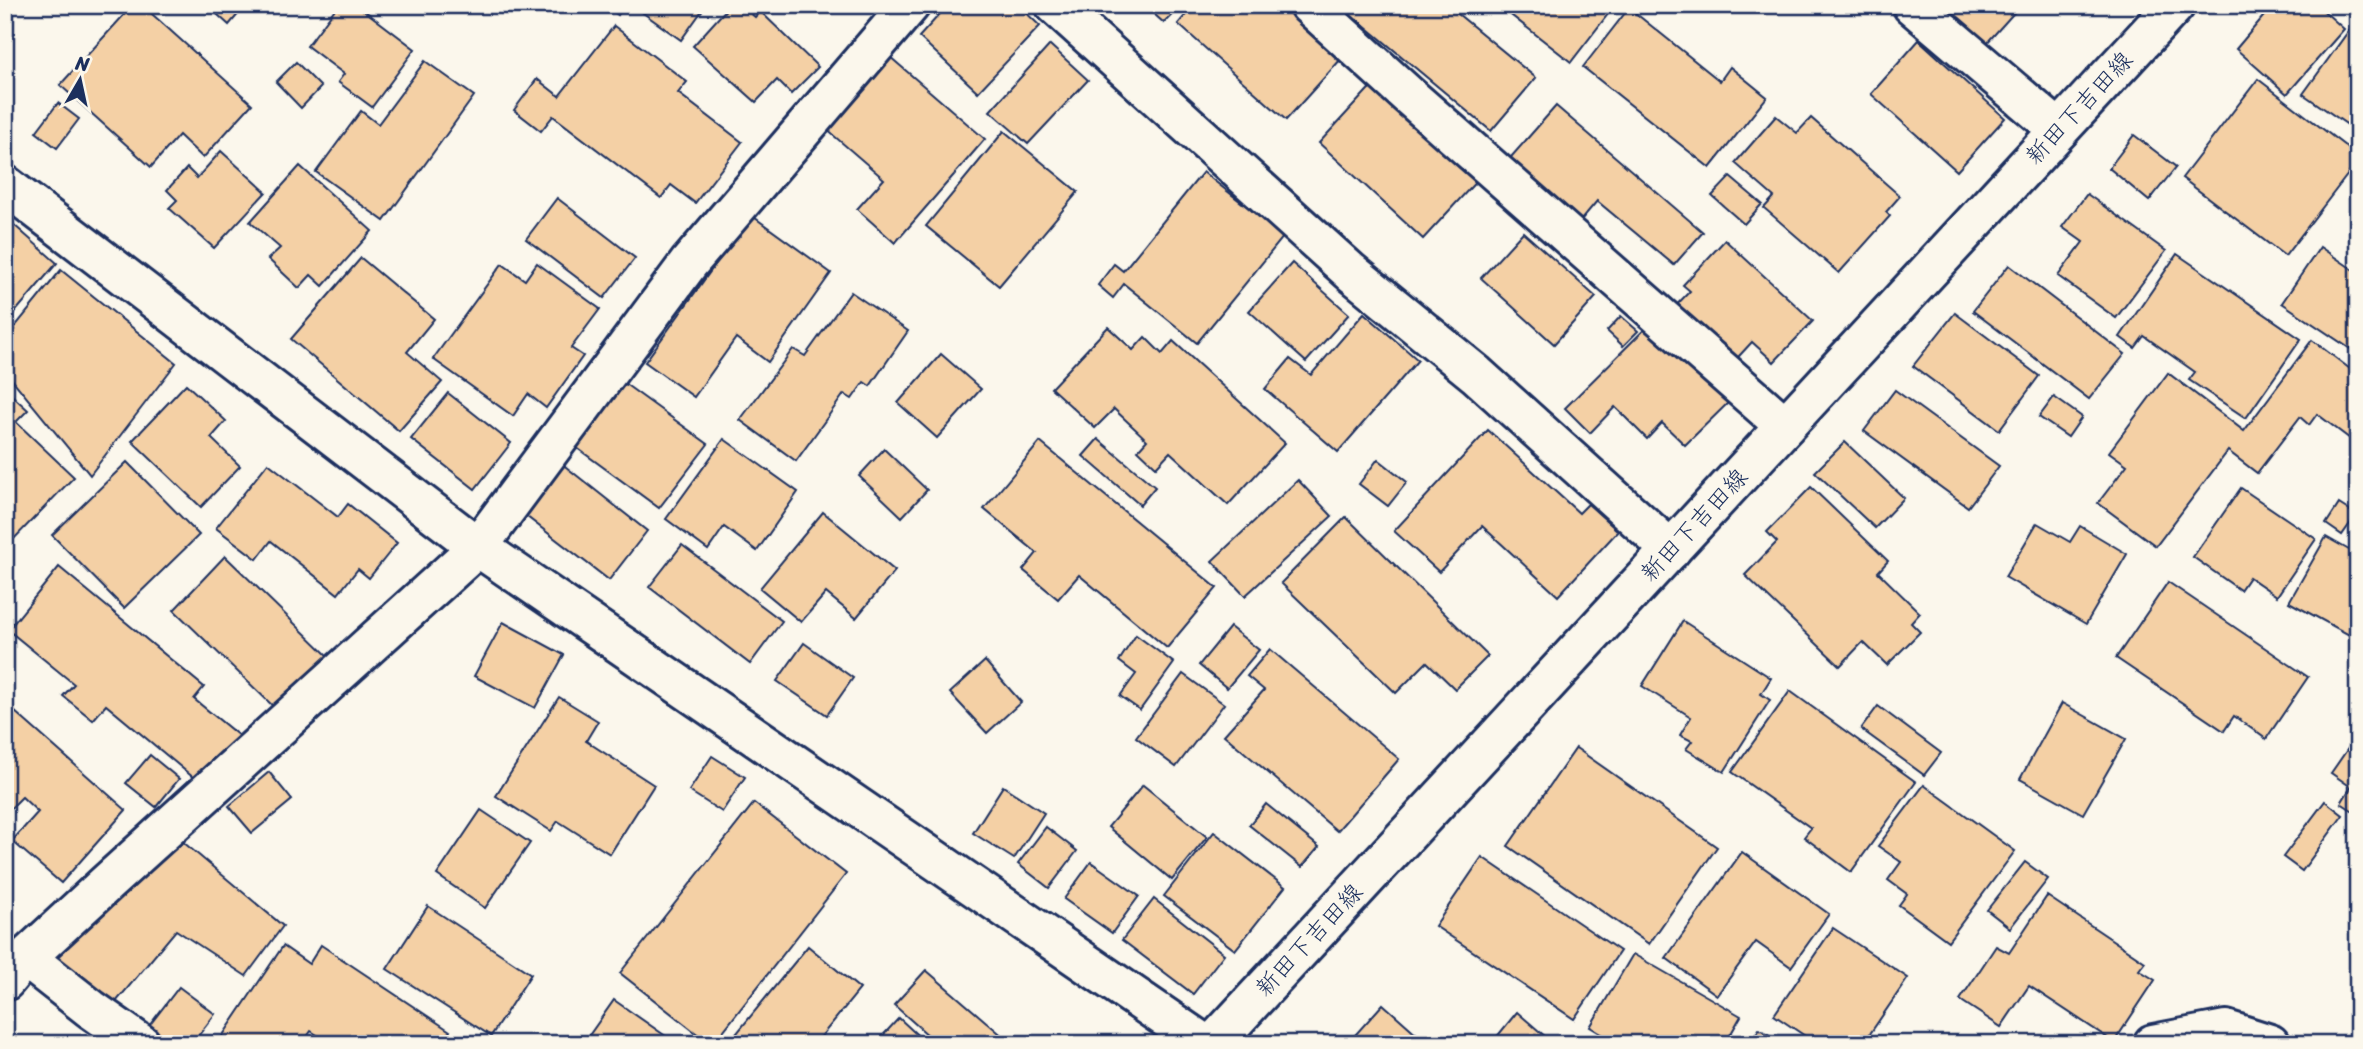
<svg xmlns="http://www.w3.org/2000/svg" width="2363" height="1049" font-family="Sriracha,'Klee One',sans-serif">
  <rect width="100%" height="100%" fill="#fbf7ec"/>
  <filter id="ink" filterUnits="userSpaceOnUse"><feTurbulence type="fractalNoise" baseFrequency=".0143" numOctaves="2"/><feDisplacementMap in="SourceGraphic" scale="14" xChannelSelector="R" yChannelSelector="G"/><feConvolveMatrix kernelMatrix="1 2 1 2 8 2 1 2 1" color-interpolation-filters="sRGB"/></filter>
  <g filter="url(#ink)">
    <g fill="#f4d0a5" stroke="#1b2f5e" stroke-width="2">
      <polygon points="133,5 142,5 252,104 203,158 179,135 151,167 60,85"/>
      <polygon points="207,5 246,5 229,25"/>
      <polygon points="338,5 357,5 415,49 372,107 338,82 344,74 307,46"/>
      <polygon points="604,5 625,5 618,15"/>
      <polygon points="632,5 706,5 681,40"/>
      <polygon points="730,5 741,5 755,17 760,11 818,67 791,94 777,80 756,102 693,46"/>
      <polygon points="948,5 1018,5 1040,26 978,92 919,37"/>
      <polygon points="1144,5 1181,5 1164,23"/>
      <polygon points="1194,5 1303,5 1351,48 1286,120 1178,24"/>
      <polygon points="1331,5 1447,5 1536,78 1491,131 1358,20 1350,31"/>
      <polygon points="1498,5 1615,5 1571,62"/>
      <polygon points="1946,5 2021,5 1985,45 1943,9"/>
      <polygon points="2273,5 2317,5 2344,29 2287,94 2236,49"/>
      <polygon points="1629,8 1720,81 1730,67 1767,97 1710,168 1583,67"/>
      <polygon points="614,26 687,82 678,93 742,142 695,203 671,185 661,198 553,116 541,131 514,110 537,79 559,96"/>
      <polygon points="2350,29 2358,35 2358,132 2303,94"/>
      <polygon points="1919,40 2005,118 1957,171 1871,94"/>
      <polygon points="1050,45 1088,80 1028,144 990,111"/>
      <polygon points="889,56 985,139 895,243 857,209 884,179 826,129"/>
      <polygon points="425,61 474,96 384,221 316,172 361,111 378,124"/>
      <polygon points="296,62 321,87 301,108 276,82"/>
      <polygon points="2258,79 2358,156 2358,161 2285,256 2182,178"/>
      <polygon points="1377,80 1482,175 1423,239 1319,143"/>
      <polygon points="58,103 79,119 57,148 36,132"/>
      <polygon points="1556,106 1703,232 1674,265 1597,201 1576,226 1504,165"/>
      <polygon points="1776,116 1797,133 1811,118 1900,196 1886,212 1890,216 1839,273 1764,208 1774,197 1735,163"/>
      <polygon points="1004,131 1078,192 999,286 926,226"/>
      <polygon points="2134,135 2176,167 2149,201 2109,168"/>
      <polygon points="221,151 266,192 214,248 169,208 177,200 167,190 187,168 197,178"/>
      <polygon points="300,166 372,231 323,286 311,275 299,288 268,259 280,248 250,222"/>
      <polygon points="1203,172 1284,236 1197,343 1124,284 1113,298 1098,285 1114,264 1123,271"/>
      <polygon points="1730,177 1762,204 1744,224 1712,196"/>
      <polygon points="2087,194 2166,251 2116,318 2058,276 2083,242 2062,227"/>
      <polygon points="557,198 635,258 604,298 526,239"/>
      <polygon points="751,215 831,273 768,362 736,338 694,397 645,362"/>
      <polygon points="5,217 57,263 5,324"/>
      <polygon points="1523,232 1596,297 1554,344 1481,278"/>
      <polygon points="1725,240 1813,321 1774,362 1752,342 1728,368 1668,314 1690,291 1683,285"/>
      <polygon points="2320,247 2358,273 2358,354 2282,303"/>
      <polygon points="2177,254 2301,339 2246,418 2189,380 2195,372 2144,336 2135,348 2120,337"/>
      <polygon points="361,258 434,319 407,352 442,382 399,431 291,339"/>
      <polygon points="537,263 600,309 571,348 583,356 546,408 528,394 513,416 433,359 502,264 525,280"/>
      <polygon points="1292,263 1349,314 1306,362 1249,311"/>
      <polygon points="2009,265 2125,354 2089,399 1973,311"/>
      <polygon points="61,270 176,363 90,475 5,371 5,339"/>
      <polygon points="851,292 908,331 870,386 864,382 852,399 844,394 796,461 740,420 793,349 805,356"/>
      <polygon points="1364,313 1418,360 1338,452 1265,389 1290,359 1311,375"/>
      <polygon points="1955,313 2039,376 1999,430 1913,366"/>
      <polygon points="1621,316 1638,331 1623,346 1607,331"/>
      <polygon points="1653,321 1732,399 1685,445 1662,423 1647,439 1615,407 1590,433 1565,408"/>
      <polygon points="1108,327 1133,350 1145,337 1162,354 1173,341 1285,443 1228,505 1170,452 1156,467 1138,450 1147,440 1114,409 1095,428 1051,388"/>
      <polygon points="2312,340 2358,375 2358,445 2317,414 2309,425 2300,417 2257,473 2228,451 2156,546 2098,503 2127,465 2109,452 2168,373 2244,431"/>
      <polygon points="941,354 981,389 937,438 898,403"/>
      <polygon points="621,381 708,444 659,508 573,445"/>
      <polygon points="186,384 226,421 211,438 240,466 201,507 132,441"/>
      <polygon points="5,389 28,410 16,422 74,477 5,548"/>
      <polygon points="1895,390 1999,466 1968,507 1864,431"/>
      <polygon points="448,393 511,443 475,489 411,439"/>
      <polygon points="2054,397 2082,417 2068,437 2039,417"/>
      <polygon points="1488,430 1579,513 1588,504 1618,531 1558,596 1482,526 1439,572 1394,531"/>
      <polygon points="724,439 798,492 757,551 724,527 708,550 666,519"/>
      <polygon points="1098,439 1155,487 1140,505 1083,456"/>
      <polygon points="1040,442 1217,588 1167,648 1079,575 1058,599 1023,570 1037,553 984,509"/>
      <polygon points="1845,442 1904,498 1875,528 1815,472"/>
      <polygon points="884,449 927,490 902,517 859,476"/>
      <polygon points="1378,459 1407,482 1388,506 1359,484"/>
      <polygon points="127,462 199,535 124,608 52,535"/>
      <polygon points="268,463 338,517 348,504 397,543 369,578 358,569 338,594 271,541 257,559 216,528"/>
      <polygon points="561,463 647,531 609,580 522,513"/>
      <polygon points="1298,480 1332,516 1245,596 1212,561"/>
      <polygon points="1811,487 1888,561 1878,572 1920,613 1911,623 1920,632 1887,665 1863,642 1840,666 1745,575 1777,542 1767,532"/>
      <polygon points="2241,488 2316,539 2277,596 2249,577 2240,590 2193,557"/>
      <polygon points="2339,504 2356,515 2342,535 2326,524"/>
      <polygon points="823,512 895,571 856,618 826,593 801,622 760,588"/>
      <polygon points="1346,517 1488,656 1455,689 1427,662 1396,693 1281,583"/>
      <polygon points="2037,523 2070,542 2080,526 2127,554 2086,624 2005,577"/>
      <polygon points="2358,535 2358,624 2351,636 2289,602 2326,537 2349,550"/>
      <polygon points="682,545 782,621 750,664 649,587"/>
      <polygon points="225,556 329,657 277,710 174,610"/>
      <polygon points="59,567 204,687 194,699 239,736 200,783 106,705 93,720 63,696 74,684 8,630"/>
      <polygon points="2168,582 2308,677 2266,739 2234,716 2224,731 2116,658"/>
      <polygon points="1683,621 1771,678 1761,694 1770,700 1724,772 1686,749 1692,741 1680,735 1691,717 1642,686"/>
      <polygon points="503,622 564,655 535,708 474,676"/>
      <polygon points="1230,627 1259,650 1227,688 1199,665"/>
      <polygon points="1136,635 1174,663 1140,710 1120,696 1136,674 1119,661"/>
      <polygon points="804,643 853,678 827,715 777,681"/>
      <polygon points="1270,649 1399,759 1337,831 1224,735 1264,690 1247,676"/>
      <polygon points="985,661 1021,702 987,733 950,693"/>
      <polygon points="1183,674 1224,704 1176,767 1136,737"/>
      <polygon points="1790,691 1916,782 1851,872 1804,837 1811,828 1732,772"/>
      <polygon points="559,697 598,721 586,741 654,785 610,854 558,821 551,831 496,796"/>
      <polygon points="5,703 126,810 61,883 12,841 38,812 22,797 5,814"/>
      <polygon points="2062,703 2126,739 2083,814 2020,779"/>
      <polygon points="1878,706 1941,753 1924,775 1861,729"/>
      <polygon points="2358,734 2358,814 2341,803 2351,787 2331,773"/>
      <polygon points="1576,748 1717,847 1649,944 1508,846"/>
      <polygon points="150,755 179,779 156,807 126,783"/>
      <polygon points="712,756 745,777 722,812 689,791"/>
      <polygon points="269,772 292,800 252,833 229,806"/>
      <polygon points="1143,785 1207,837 1172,880 1108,827"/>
      <polygon points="1924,785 2015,851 1948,941 1899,905 1907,894 1888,880 1901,862 1878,846"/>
      <polygon points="1003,786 1044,813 1014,859 973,833"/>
      <polygon points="2325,801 2343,815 2302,871 2283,857"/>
      <polygon points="754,803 846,874 713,1044 710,1044 620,973"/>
      <polygon points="1266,804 1319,847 1302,867 1249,825"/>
      <polygon points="481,810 530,843 485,908 437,875"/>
      <polygon points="1046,827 1077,851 1049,888 1018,864"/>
      <polygon points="1214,832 1285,887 1235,950 1164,896"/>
      <polygon points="183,842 283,926 246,976 176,930 111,1008 49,965 130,882"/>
      <polygon points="1742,852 1829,914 1791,967 1756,942 1717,995 1666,958"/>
      <polygon points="1482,857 1620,951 1574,1019 1435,926"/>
      <polygon points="1091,862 1139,896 1112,933 1064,899"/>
      <polygon points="2025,862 2048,879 2010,928 1987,910"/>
      <polygon points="2047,896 2145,962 2139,970 2155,980 2114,1042 2029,986 2001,1027 1960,1000 1996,946 2009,953"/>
      <polygon points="1154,899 1224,954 1193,994 1122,940"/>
      <polygon points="428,906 531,974 491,1036 387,969"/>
      <polygon points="1833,928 1908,978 1863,1044 1817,1044 1774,1015"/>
      <polygon points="321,945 450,1031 442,1044 331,1044 311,1031 302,1044 217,1044 283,946 309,964"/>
      <polygon points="808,946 860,989 815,1044 728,1044"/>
      <polygon points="1633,954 1741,1016 1725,1044 1618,1044 1590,1027"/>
      <polygon points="926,970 1005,1038 1000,1044 938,1044 894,1005"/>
      <polygon points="179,987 215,1014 192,1044 153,1044 142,1035"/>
      <polygon points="614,1000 677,1044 583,1044"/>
      <polygon points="1383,1004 1428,1044 1347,1044"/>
      <polygon points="1517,1012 1554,1044 1491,1044"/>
      <polygon points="899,1018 927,1044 875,1044"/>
      <polygon points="1759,1029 1786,1044 1750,1044"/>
    </g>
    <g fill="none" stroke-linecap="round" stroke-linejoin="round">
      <g stroke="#1b2f5e" stroke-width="44">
        <g id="minor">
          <polyline points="1055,5 1351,272 1476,374 1671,550"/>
          <polyline points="1309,5 1408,95 1785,426"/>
          <polyline points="1912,5 2059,130"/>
          <polyline points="5,185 478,547 1204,1044"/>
          <polyline points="26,958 91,1009 141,1044"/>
          <polyline points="5,981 20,963 108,882 478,547 689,263 910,5"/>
          <polyline points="2153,1044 2226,1030 2270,1044"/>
        </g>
      </g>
      <g stroke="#1b2f5e" stroke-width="44">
        <polyline id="major" points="1213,1044 2175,5"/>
      </g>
      <use href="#minor" stroke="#fbf7ec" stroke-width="38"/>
      <use href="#major" stroke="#fbf7ec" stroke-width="38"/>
    </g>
  </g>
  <g text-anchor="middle" stroke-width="5" stroke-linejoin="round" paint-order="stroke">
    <g font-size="24" fill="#1b2f5e" stroke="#fbf7ec">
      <text transform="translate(2079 108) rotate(-47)" y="8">新田下吉田線</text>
      <text transform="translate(1694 525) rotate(-47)" y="8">新田下吉田線</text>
      <text transform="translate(1309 940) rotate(-47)" y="8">新田下吉田線</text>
    </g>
  </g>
  <rect width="2363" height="1049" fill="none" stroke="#fbf7ec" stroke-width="28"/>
  <rect x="14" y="14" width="2335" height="1021" fill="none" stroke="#1b2f5e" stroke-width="2.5" filter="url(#ink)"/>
  <g transform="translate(80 80) rotate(9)" stroke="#fbf7ec" stroke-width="5" paint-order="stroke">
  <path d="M0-5L12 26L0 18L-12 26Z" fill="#1b2f5e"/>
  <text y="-10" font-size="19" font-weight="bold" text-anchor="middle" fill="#1b2f5e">N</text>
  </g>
</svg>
